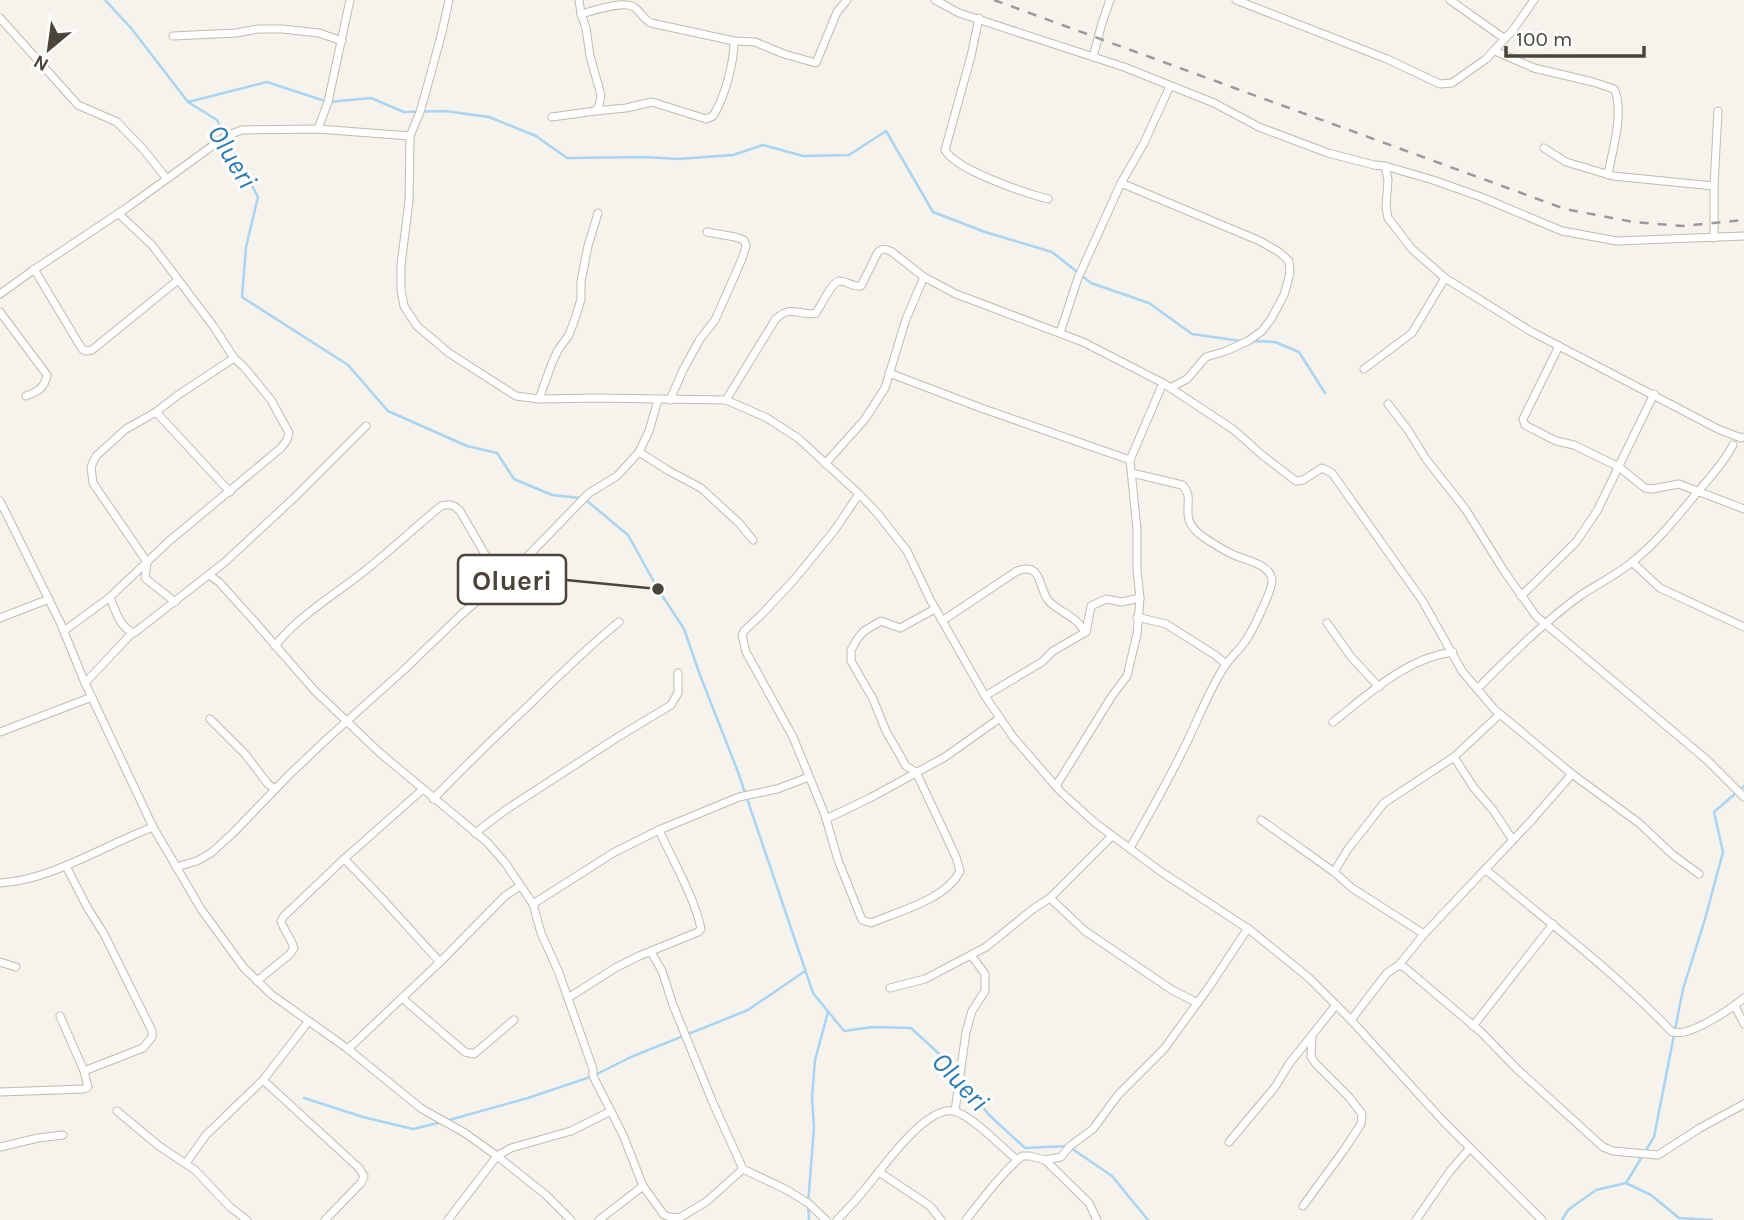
<svg xmlns="http://www.w3.org/2000/svg" width="1744" height="1220" font-family="Karla,sans-serif">
  <rect width="100%" height="100%" fill="#f6f3ec"/>
  <g fill="none" stroke-linecap="round" stroke-linejoin="round">
    <g stroke="#a9d4f2" stroke-width="2.5">
      <polyline points="105,0 131,28 188,102 217,120 258,197 246,247 242,297 348,365 388,411 467,446 497,453 514,479 552,495 580,498"/>
      <polyline points="188,102 267,82 328,102 371,98 404,112 445,111 489,117 536,136 567,158 645,157 678,159 733,155 763,145 803,156 849,155 886,131 933,212 985,232 1052,252 1091,283 1149,303 1192,334 1241,341"/>
      <polyline points="1251,341 1275,342 1299,352 1325,393"/>
      <polyline points="586,500 628,535 658,589 684,629 700,675 738,772 813,993 844,1031 873,1027 911,1028 949,1063 989,1115 1025,1148 1068,1146 1112,1176 1148,1220"/>
      <polyline points="304,1098 363,1117 413,1129 442,1122"/>
      <polyline points="449,1120 528,1098 593,1076 631,1057 748,1010 805,971"/>
      <polyline points="1626,1183 1654,1137 1683,989 1705,919 1723,852 1714,812 1744,786"/>
      <polyline points="809,1220 808,1203 814,1128 812,1098 815,1060 828,1012"/>
      <polyline points="1562,1220 1568,1210 1596,1190 1626,1183 1651,1195 1679,1218 1712,1220"/>
    </g>
    <g stroke="#c2bbae" stroke-width="9">
      <g id="minor">
        <polyline points="449,0 442,32 431,73 420,112 410,136 409,201 401,265 401,290 404,306 417,326 449,353 516,396 539,399 596,398 726,400 767,418 798,438 859,494 878,514 907,551 931,601 985,696 1013,737 1061,792 1094,822 1160,871 1250,930 1309,978 1351,1020 1444,1122 1542,1220"/>
        <polyline points="935,0 959,13 1124,67 1214,103 1259,127 1328,153 1374,165 1385,166 1433,180 1481,197 1562,231 1617,241 1744,236"/>
        <polyline points="1236,0 1387,59 1440,84 1452,83 1486,59 1513,30 1534,0"/>
        <polyline points="1450,0 1505,39"/>
        <path d="M581,14C593,11 623,0 634,7C641,12 643,19 651,23L734,41L755,42L784,54L816,63L837,12L847,0"/>
        <polyline points="0,18 78,105 117,122 143,149 167,179"/>
        <path d="M979,18L971,56L945,150C956,170 1025,193 1048,199"/>
        <polyline points="173,36 236,33 258,29 282,29 319,33 342,41"/>
        <path d="M1495,51L1534,68L1593,82L1614,89C1625,111 1612,151 1608,175"/>
        <polyline points="1093,57 1102,23 1110,0"/>
        <path d="M595,111L626,108L652,102L706,119L713,116C725,97 734,63 734,41"/>
        <polyline points="552,117 595,111 599,106 601,95 590,56 586,28 581,14 579,0"/>
        <polyline points="318,129 328,102 350,0"/>
        <polyline points="1544,148 1566,162 1613,176 1714,186 1718,111"/>
        <polyline points="1385,166 1388,180 1386,207 1388,218 1412,249 1445,278 1532,332 1718,429 1741,438 1744,437"/>
        <polyline points="1714,186 1714,238"/>
        <polyline points="34,269 82,349 86,351 92,350 178,280"/>
        <polyline points="0,294 32,271 128,207 226,136 242,130 318,129 410,136"/>
        <path d="M0,312L47,375C45,388 37,392 26,396"/>
        <polyline points="1060,333 1078,278 1121,183"/>
        <polyline points="1559,346 1523,419 1525,425 1556,441 1574,445 1619,467 1645,488 1652,489 1679,484 1744,509"/>
        <polyline points="1364,369 1412,333 1445,278"/>
        <polyline points="889,373 981,408 1130,460"/>
        <polyline points="1170,388 1187,379 1206,357 1226,351 1248,341 1262,331 1271,319 1284,295 1290,273 1289,261 1279,252 1260,241 1121,183 1144,143 1170,86"/>
        <polyline points="539,399 552,363 558,350 569,335 576,316 581,299 581,282 588,246 598,213"/>
        <polyline points="670,400 683,370 700,339 715,320 742,259 746,246 744,240 735,237 707,232"/>
        <path d="M726,400L775,320C791,303 799,317 816,313C821,306 831,283 839,281C845,280 852,287 861,286L878,252C883,248 886,249 892,252L924,277L956,294L1083,342L1163,383L1234,430L1262,455L1296,481L1303,480L1322,468L1332,473L1422,600L1462,671L1494,709L1572,774L1639,823L1673,855L1699,874"/>
        <polyline points="1388,404 1408,430 1426,459 1466,510 1504,571 1536,616 1707,760 1744,797"/>
        <polyline points="156,412 230,492"/>
        <polyline points="639,452 669,471 701,488 739,523 753,540"/>
        <polyline points="825,464 865,419 885,388 906,319 924,277"/>
        <path d="M859,494L834,531L793,581L761,615L744,631L742,635L746,652L793,737L825,815L838,860L862,920L871,923C899,911 947,899 960,871L956,857L916,772L906,766L886,731L873,699L851,661V650L858,638L864,631L881,621L900,628L935,609"/>
        <polyline points="0,501 60,622 85,683 153,827 201,909 244,968 272,995 348,1049 422,1109 465,1133 497,1156 546,1195 571,1220"/>
        <polyline points="1632,562 1660,588 1744,627"/>
        <polyline points="209,575 219,582 255,622 315,691 380,753 487,842 506,864 533,904 541,933 559,973 593,1069 593,1076 623,1135 643,1186 664,1215 670,1217 679,1218 706,1202 743,1169"/>
        <polyline points="1521,596 1576,542 1597,511 1654,394"/>
        <polyline points="110,597 168,542 281,448 287,440 289,433 271,400 244,367 234,358 214,327 152,245 119,214"/>
        <polyline points="175,602 145,578 147,562 93,483 91,467 96,456 126,429 156,412 178,395 234,358"/>
        <polyline points="1137,617 1166,624 1215,655 1226,664"/>
        <polyline points="0,618 49,599"/>
        <path d="M942,621L1017,571C1042,562 1038,586 1048,600C1054,608 1067,613 1075,620C1079,623 1082,628 1086,632"/>
        <polyline points="1327,623 1352,658 1379,687"/>
        <path d="M64,631L110,597C115,610 120,628 134,633L225,562L295,497L366,426"/>
        <path d="M275,646C298,616 333,596 362,573C389,552 414,528 441,506C449,503 454,505 460,511L500,580"/>
        <polyline points="85,683 132,633"/>
        <path d="M1477,689C1510,656 1544,622 1581,595C1598,584 1616,575 1631,563C1658,542 1679,514 1701,488C1713,474 1725,461 1733,445"/>
        <polyline points="985,696 1042,662 1053,651 1086,632 1091,606 1106,599 1122,602 1140,598"/>
        <polyline points="210,719 245,754 268,784 275,789"/>
        <path d="M1333,722C1369,694 1406,658 1453,652"/>
        <polyline points="0,732 92,697"/>
        <polyline points="1454,757 1474,788 1493,810 1512,839"/>
        <polyline points="1056,786 1112,696 1127,676 1137,634 1140,598 1137,570 1137,529 1130,460 1163,383"/>
        <path d="M433,799C464,767 495,737 527,707C557,678 586,648 619,622"/>
        <polyline points="826,819 870,798 945,757 1000,718"/>
        <polyline points="1261,820 1334,872 1352,888 1424,934"/>
        <polyline points="475,833 507,809 618,737 671,705 678,693 678,673"/>
        <path d="M1130,848C1150,813 1170,777 1188,740C1199,717 1212,683 1227,663C1232,656 1239,650 1244,643C1251,634 1273,589 1272,580C1271,565 1246,560 1234,555C1223,550 1212,543 1202,536C1175,517 1198,499 1182,485L1132,473"/>
        <path d="M344,859C378,892 408,928 440,962"/>
        <polyline points="66,866 87,907 104,934 152,1031 152,1037 143,1048 84,1071"/>
        <polyline points="176,867 197,861 211,853 233,833 290,774 328,738 405,669 462,614 527,557 589,493 617,476 639,452 649,431 658,400"/>
        <path d="M1485,869C1548,922 1615,972 1672,1032C1676,1032 1680,1033 1684,1032C1700,1029 1731,1009 1744,998"/>
        <polyline points="1334,872 1348,849 1384,803 1454,757 1500,714"/>
        <path d="M0,883C52,880 105,845 153,827"/>
        <polyline points="1050,898 1085,931 1172,990 1198,1003"/>
        <polyline points="533,904 613,853 659,830 739,797 777,789 809,777"/>
        <polyline points="651,952 662,971 673,1005 713,1103 743,1169 787,1190 808,1203 826,1220"/>
        <polyline points="0,962 16,967"/>
        <polyline points="1399,965 1404,967 1481,1032 1517,1069 1603,1147 1613,1151 1658,1155 1700,1128 1744,1104"/>
        <path d="M257,981L290,954L294,948C291,938 284,931 281,921L284,916L344,859L422,790"/>
        <polyline points="890,988 925,979 986,947 1033,909 1050,898 1112,836"/>
        <polyline points="402,998 465,1052 474,1054 514,1020"/>
        <path d="M568,998L615,968L639,956L698,932L701,929C695,898 672,859 659,830"/>
        <polyline points="1735,1006 1744,1024"/>
        <polyline points="1351,1020 1387,973 1399,965 1424,934 1531,821 1572,774"/>
        <polyline points="1473,1026 1553,924"/>
        <polyline points="348,1049 440,962 505,896 520,886"/>
        <polyline points="263,1080 359,1168 364,1176 361,1183 325,1220"/>
        <polyline points="0,1092 84,1089 88,1087 84,1071 60,1016"/>
        <polyline points="117,1111 159,1146 195,1170 230,1207 247,1220"/>
        <polyline points="955,1111 966,1032 972,1011 985,991 985,974 971,955"/>
        <polyline points="1229,1142 1275,1087 1289,1064 1336,1005"/>
        <polyline points="0,1147 38,1138 63,1135"/>
        <polyline points="1045,1160 1089,1203 1097,1220"/>
        <polyline points="186,1163 206,1135 263,1080 308,1022"/>
        <polyline points="879,1172 930,1206 941,1220"/>
        <polyline points="1303,1206 1344,1150 1361,1124 1362,1114 1349,1097 1316,1064 1311,1057 1312,1036"/>
        <polyline points="448,1220 497,1156 511,1148 571,1131 611,1111"/>
        <polyline points="599,1220 643,1186"/>
        <path d="M837,1220C847,1210 857,1199 866,1188C882,1169 925,1106 953,1111C970,1114 1003,1148 1017,1160"/>
        <path d="M966,1220C984,1197 1001,1174 1022,1156H1030L1045,1160L1061,1157L1070,1146L1093,1129L1118,1095L1164,1049L1209,987L1248,928"/>
        <polyline points="1416,1220 1450,1171 1470,1148"/>
      </g>
    </g>
    <use href="#minor" stroke="#fff" stroke-width="7"/>
    <polyline stroke="#9a9a9a" stroke-width="2.5" stroke-dasharray="9 9" stroke-linecap="butt" points="994,0 1565,209 1633,222 1683,226 1744,220"/>
  </g>
  <g text-anchor="middle" stroke-width="6" stroke-linejoin="round" paint-order="stroke">
    <g font-size="28" font-style="italic" fill="#2e7ab2" stroke="#fff">
      <text transform="translate(233 156) rotate(59)" y="10">Olueri</text>
      <text transform="translate(961 1081) rotate(47)" y="10">Olueri</text>
    </g>
  </g>
  <path fill="none" stroke="#4b4439" stroke-width="2.5" d="M658 589L566 580"/>
  <circle fill="#4b4439" stroke="#fff" stroke-width="2.5" cx="658" cy="589" r="7"/>
  <rect fill="#fff" stroke="#4b4439" stroke-width="2.5" x="458" y="555" width="108" height="49" rx="7"/>
  <g font-size="28" text-anchor="middle" font-weight="bold" fill="#4b4439">
    <text x="512" y="590">Olueri</text>
  </g>
  <g transform="translate(49 49) rotate(209)" stroke="#ffffff" stroke-width="5" paint-order="stroke">
  <path d="M0-5L12 26L0 18L-12 26Z" fill="#4b4439"/>
  <text y="-10" font-size="19" font-weight="bold" text-anchor="middle" fill="#4b4439">N</text>
  </g>
  <path d="M1506 46v10h138v-10" fill="none" stroke="#4b4439" stroke-width="3.5"/>
  <text x="1516" y="46" font-size="21" fill="#4b4439" stroke="#ffffff" stroke-width="5" paint-order="stroke">100 m</text>
</svg>
